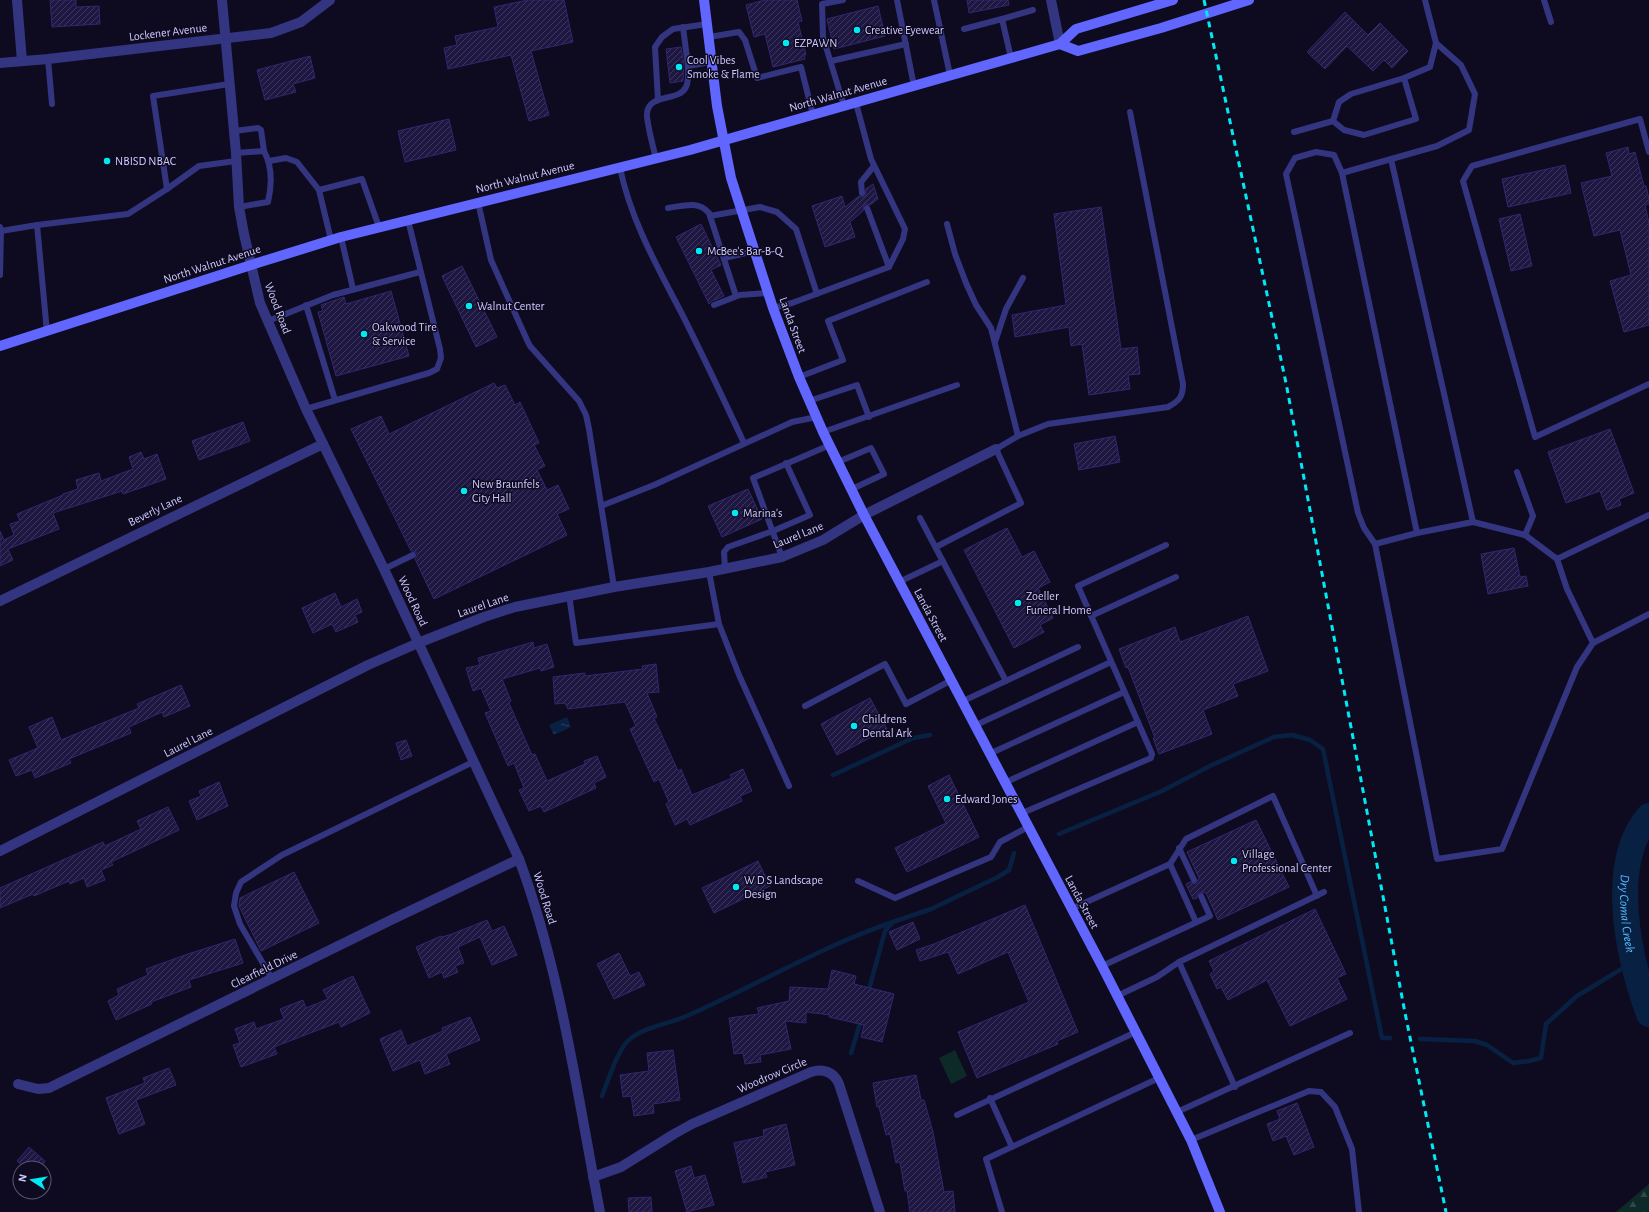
<svg xmlns="http://www.w3.org/2000/svg" width="1649" height="1212" font-family="'Alegreya Sans',sans-serif">
  <defs>
    <pattern id="forest-firs" width="22" height="20" patternUnits="userSpaceOnUse"><rect width="22" height="20" fill="#0e2a28"/><path d="M5 1l3.5 6h-7zM16 11l3.5 6h-7z" fill="#304848"/></pattern>
    <pattern id="water-ripples" width="26" height="14" patternUnits="userSpaceOnUse"><rect width="26" height="14" fill="#082142"/><path d="M2 4q2-2 4 0t4 0M15 11q2-2 4 0t4 0" fill="none" stroke="#2b405e"/></pattern>
    <pattern id="building-hatch" width="6" height="6" patternUnits="userSpaceOnUse"><rect width="6" height="6" fill="#1d1742"/><path d="M-1 1l2-2M0 6l6-6M5 7l2-2" fill="none" stroke="#3d375e"/></pattern>
  </defs>
  <rect width="100%" height="100%" fill="#0e0b20"/>
  <polygon fill="url(#forest-firs)" points="1649,1184 1649,1212 1616,1212"/>
  <polygon fill="#0e2a28" points="955,1050 967,1076 951,1084 939,1058"/>
  <polygon fill="url(#water-ripples)" points="567,717 571,727 554,735 549,725"/>
  <g fill="none" stroke-linecap="round" stroke-linejoin="round">
    <g stroke="#082142" stroke-width="4.5">
      <polyline points="833,775 913,738 930,735"/>
      <polyline points="1059,834 1162,791 1212,765 1274,737 1292,735 1310,740 1323,749 1382,1038 1390,1038"/>
      <polyline points="868,993 885,931 893,922 931,909 998,877 1009,870 1014,853"/>
      <polyline points="1420,1039 1475,1041 1487,1045 1513,1063 1529,1061 1541,1058 1546,1024 1577,996 1633,962"/>
      <polyline points="851,1053 861,1020"/>
      <path d="M602,1096C608,1081 618,1048 630,1039C646,1026 670,1024 689,1015C757,985 822,946 893,922"/>
    </g>
    <path stroke="#082142" stroke-width="26" id="s1" d="M1649,816C1607,864 1629,959 1649,1014"/>
  </g>
  <g fill="url(#building-hatch)" stroke="#32276f">
    <polygon points="50,0 76,0 76,7 99,6 100,24 52,27"/>
    <polygon points="528,0 564,0 573,42 531,51 549,115 529,121 511,55 448,69 444,48 457,45 455,36 498,27 494,7"/>
    <polygon points="765,0 797,0 802,21 798,22 806,55 804,55 805,59 773,67 765,34 754,37 746,5"/>
    <polygon points="967,0 1008,0 1009,5 969,13"/>
    <polygon points="878,6 885,36 834,49 827,19"/>
    <polygon points="1345,12 1368,35 1380,23 1408,51 1392,68 1384,60 1373,71 1347,46 1325,69 1307,52"/>
    <polygon points="681,47 684,66 683,81 670,83 666,49"/>
    <polygon points="310,56 315,78 293,84 296,92 265,100 257,70"/>
    <polygon points="449,119 456,150 405,162 398,131"/>
    <polygon points="1628,147 1629,154 1635,152 1644,186 1646,186 1649,199 1649,204 1645,205 1649,223 1649,325 1624,332 1610,281 1631,275 1620,230 1594,236 1581,183 1612,176 1606,153"/>
    <polygon points="1565,165 1571,193 1508,207 1502,179"/>
    <polygon points="873,184 878,199 870,205 867,204 864,205 863,211 850,222 855,237 825,247 812,206 842,196 845,207 859,196 862,197 865,196 866,189"/>
    <polygon points="1101,207 1121,349 1137,347 1140,374 1128,375 1130,389 1089,395 1082,344 1071,346 1069,327 1015,337 1012,315 1066,305 1054,214"/>
    <polygon points="1520,214 1532,266 1511,271 1499,219"/>
    <polygon points="701,224 721,265 711,270 724,296 712,301 709,304 676,237"/>
    <polygon points="462,266 497,337 476,347 442,276"/>
    <polygon points="391,291 409,356 336,376 318,312 323,311 321,305 344,297 346,304"/>
    <polygon points="494,383 497,388 505,385 515,405 520,402 539,443 534,445 545,466 537,470 547,490 558,485 569,509 557,514 567,535 434,599 415,559 417,556 417,553 414,551 411,551 351,429 381,416 389,434"/>
    <polygon points="243,422 250,441 199,460 192,441"/>
    <polygon points="1610,429 1634,493 1619,499 1621,505 1607,510 1600,491 1566,503 1548,452"/>
    <polygon points="1115,436 1120,462 1079,470 1074,444"/>
    <polygon points="141,452 144,459 157,454 166,479 123,494 122,491 53,513 59,529 8,549 13,560 0,566 0,531 4,540 14,535 10,524 20,521 17,514 63,495 63,494 78,489 76,480 99,473 101,481 133,469 129,457"/>
    <polygon points="748,489 762,519 722,537 708,506"/>
    <polygon points="1007,528 1022,557 1034,551 1050,582 1038,588 1053,618 1040,625 1044,632 1014,648 964,550"/>
    <polygon points="1514,548 1520,577 1526,576 1528,586 1488,594 1481,554"/>
    <polygon points="335,593 341,607 357,599 362,612 355,615 358,622 336,632 332,624 313,633 302,608"/>
    <polygon points="1248,616 1268,671 1233,684 1238,696 1203,710 1212,734 1159,754 1153,738 1155,738 1128,667 1126,668 1119,649 1175,627 1180,642"/>
    <polygon points="533,642 534,648 547,644 554,667 541,671 540,668 502,679 511,701 509,703 532,755 535,754 547,781 585,764 584,761 597,756 606,777 594,783 596,788 544,812 541,806 529,811 519,790 524,788 514,763 508,766 485,713 491,711 481,688 473,691 466,668 480,665 478,658"/>
    <polygon points="656,664 659,692 647,693 657,717 654,718 678,771 681,769 692,795 732,778 730,775 743,769 752,791 740,796 742,801 690,825 687,819 675,825 666,804 669,802 659,779 654,782 630,729 636,726 625,702 568,709 565,703 555,704 553,677 585,673 585,676 643,669 642,666"/>
    <polygon points="181,685 190,706 164,717 162,712 129,727 131,733 69,759 71,763 35,778 32,770 16,776 9,760 38,748 29,727 52,717 61,740 139,708 137,704"/>
    <polygon points="870,698 887,729 837,755 821,724"/>
    <polygon points="406,740 412,756 401,760 396,743"/>
    <polygon points="949,775 979,837 907,872 895,848 946,823 928,786"/>
    <polygon points="219,782 228,806 197,820 189,801 201,796 199,791"/>
    <polygon points="168,807 179,830 111,862 113,865 101,870 105,880 87,887 84,878 70,884 69,881 34,896 33,894 0,908 0,888 103,842 105,846 141,829 137,821"/>
    <polygon points="1256,820 1289,887 1218,920 1206,893 1200,892 1197,894 1197,898 1193,899 1186,884 1190,882 1196,884 1199,878 1187,852"/>
    <polygon points="758,861 770,886 714,913 702,888"/>
    <polygon points="294,872 319,923 261,951 239,906 240,898"/>
    <polygon points="1025,905 1078,1032 1057,1041 1058,1044 977,1078 958,1032 1029,1002 1008,952 958,974 948,952 920,961 916,950 934,944"/>
    <polygon points="1315,909 1346,974 1337,978 1347,999 1290,1026 1267,980 1228,1000 1221,987 1217,989 1210,974 1214,971 1209,961"/>
    <polygon points="487,920 492,931 504,926 517,955 492,965 480,937 458,947 464,963 455,966 458,972 444,978 442,972 429,978 416,947 441,936 442,937 452,934"/>
    <polygon points="913,922 920,939 897,950 889,932"/>
    <polygon points="235,939 243,963 189,980 191,987 151,1002 152,1004 116,1020 108,1001 119,995 117,989 148,975 146,969 188,954"/>
    <polygon points="619,953 630,976 639,972 645,985 614,999 597,964"/>
    <polygon points="832,970 856,976 854,984 894,994 882,1042 861,1037 864,1025 829,1017 830,1015 806,1012 806,1023 785,1021 791,1049 760,1055 761,1062 745,1064 743,1053 734,1054 729,1018 759,1014 757,1008 789,1001 790,987 828,989"/>
    <polygon points="353,976 370,1013 341,1027 339,1022 274,1047 277,1054 241,1067 233,1045 240,1043 235,1029 254,1022 256,1029 284,1019 280,1009 303,1000 306,1008 328,999 323,990"/>
    <polygon points="470,1017 480,1040 446,1054 450,1064 425,1074 420,1060 393,1071 380,1039 401,1030 407,1046 443,1031 442,1028"/>
    <polygon points="673,1050 680,1100 653,1104 654,1113 634,1116 631,1096 623,1097 620,1075 649,1071 647,1053"/>
    <polygon points="169,1068 176,1085 136,1100 145,1124 119,1134 106,1098 145,1083 143,1078"/>
    <polygon points="916,1075 921,1100 924,1100 933,1132 944,1192 953,1191 955,1212 910,1212 907,1191 905,1191 900,1162 896,1163 890,1134 886,1135 879,1107 877,1107 873,1083"/>
    <polygon points="1297,1103 1314,1147 1294,1155 1286,1136 1273,1141 1267,1124 1280,1119 1277,1111"/>
    <polygon points="786,1124 795,1165 765,1172 767,1177 743,1183 734,1143 764,1136 763,1130"/>
    <polygon points="29,1147 45,1161 40,1168 25,1168 17,1161"/>
    <polygon points="691,1166 694,1178 705,1175 714,1205 687,1212 675,1171"/>
    <polygon points="651,1197 652,1212 629,1212 628,1198"/>
  </g>
  <g fill="none" stroke-linecap="round" stroke-linejoin="round">
    <g stroke="#343581" stroke-width="6">
      <polyline points="843,0 822,4 823,37 844,106"/>
      <polyline points="897,0 914,86"/>
      <polyline points="934,0 950,75"/>
      <polyline points="1544,0 1551,22"/>
      <polyline points="1002,19 1033,10"/>
      <polyline points="683,27 688,66"/>
      <polyline points="964,29 1002,19 1011,58"/>
      <polyline points="709,37 739,32 745,40 757,78 801,67 813,115"/>
      <polyline points="1436,43 1461,65 1475,94 1469,130 1437,146 1342,173 1334,155 1316,152 1295,158 1286,174 1358,513 1364,528 1375,544 1437,859 1502,849 1577,667 1593,643"/>
      <polyline points="48,59 52,104"/>
      <polyline points="831,61 906,44"/>
      <polyline points="1404,78 1416,119 1364,135 1344,130 1333,121 1339,102 1351,94 1404,78 1430,67 1436,43 1425,0"/>
      <polyline points="229,84 153,96 167,189 199,166 236,161"/>
      <polyline points="658,100 655,47 662,37 673,29 707,24"/>
      <polyline points="234,131 258,128 261,130 264,151"/>
      <polyline points="1294,132 1333,121"/>
      <polyline points="1649,152 1640,119 1472,166 1463,181 1535,437 1649,384"/>
      <path d="M236,153L264,151C272,166 272,185 268,202L239,207"/>
      <path d="M656,159C654,150 646,121 647,113C649,93 679,102 686,87C689,81 688,73 688,66L711,62"/>
      <polyline points="269,161 286,158 297,162 319,190 331,240"/>
      <path d="M620,168C631,221 658,268 683,316C704,358 724,400 744,443"/>
      <polyline points="1342,173 1417,533"/>
      <polyline points="319,190 362,179 379,227"/>
      <polyline points="862,193 861,182 874,166"/>
      <polyline points="478,202 491,260 527,340 530,346 579,401 586,415 589,429 614,587"/>
      <path d="M668,208C683,206 698,200 709,213L736,296"/>
      <polyline points="867,208 889,267"/>
      <polyline points="710,216 760,207 777,212 796,229 817,294"/>
      <polyline points="947,224 955,254 966,283 976,305 991,328 1018,436"/>
      <polyline points="37,225 128,214 167,189"/>
      <polyline points="0,227 1,231 37,225 47,332"/>
      <polyline points="341,237 353,289"/>
      <polyline points="724,258 755,251"/>
      <polyline points="0,275 1,231"/>
      <polyline points="306,305 335,400"/>
      <polyline points="714,305 740,295 768,293"/>
      <polyline points="773,308 792,303 889,267 903,239 905,229 871,159 856,103"/>
      <polyline points="268,321 333,295 420,272"/>
      <polyline points="995,342 1006,309 1023,278"/>
      <polyline points="799,377 843,360 828,321 927,282"/>
      <polyline points="809,401 857,385 869,417"/>
      <polyline points="306,409 429,373 437,369 441,358 440,349 408,220"/>
      <polyline points="823,432 957,385"/>
      <polyline points="838,462 871,448 884,474 852,489"/>
      <polyline points="1517,472 1533,516 1525,535"/>
      <polyline points="601,506 654,485 792,422 817,417"/>
      <polyline points="1649,515 1557,559 1567,589 1593,643 1649,614"/>
      <polyline points="920,518 1006,681"/>
      <polyline points="1473,522 1525,535 1557,559"/>
      <polyline points="1375,544 1417,533 1473,522 1391,159"/>
      <path d="M936,547L1021,503L996,449L1018,436L1048,424L1168,407C1179,401 1183,397 1183,384L1130,112"/>
      <polyline points="782,557 753,478 830,445"/>
      <polyline points="725,568 724,552 728,547 773,531 810,515 786,463"/>
      <polyline points="384,569 413,555"/>
      <polyline points="709,572 719,624 739,675 789,786"/>
      <polyline points="899,582 943,561"/>
      <polyline points="569,595 576,643 719,624"/>
      <polyline points="1091,616 1176,577"/>
      <polyline points="961,702 1078,647"/>
      <polyline points="805,706 885,664 906,704 950,681"/>
      <polyline points="974,726 1111,662"/>
      <polyline points="989,754 1124,692"/>
      <polyline points="1004,783 1138,722"/>
      <polyline points="1020,814 1151,758 1152,754 1078,586 1166,545"/>
      <polyline points="1179,848 1194,880"/>
      <polyline points="1170,864 1196,922"/>
      <polyline points="858,881 895,898 991,857 1000,842 1028,827"/>
      <polyline points="1071,909 1170,864 1186,839 1273,796 1317,896"/>
      <polyline points="1179,962 1235,1087"/>
      <polyline points="1102,966 1210,916 1201,896"/>
      <polyline points="272,979 240,924 234,906 236,893 241,882 282,855 473,762"/>
      <polyline points="1117,996 1157,977 1179,962 1324,892"/>
      <polyline points="990,1098 1012,1147"/>
      <polyline points="1177,1112 1350,1033"/>
      <polyline points="957,1115 1136,1032"/>
      <polyline points="1191,1140 1309,1091 1321,1092 1335,1107 1352,1149 1359,1212"/>
      <polyline points="1002,1212 986,1159 1159,1078"/>
    </g>
    <g stroke="#343581" stroke-width="10">
      <polyline points="17,0 22,61"/>
      <path d="M222,0L236,153L239,207L244,234L260,303L306,409L384,569L519,859C561,972 577,1094 600,1212"/>
      <polyline points="1051,0 1060,44"/>
      <polyline points="0,63 48,59 271,33 301,22 330,0"/>
      <polyline points="0,601 323,444"/>
      <polyline points="0,851 368,665 418,643 484,617 515,607 614,587 709,572 782,557 823,540 864,515 996,449"/>
      <polyline points="18,1084 38,1089 49,1088 391,920 519,859"/>
      <path d="M593,1177L621,1167L674,1134L692,1124L811,1072C823,1068 834,1072 839,1084L880,1212"/>
    </g>
    <g stroke="#6166ff" stroke-width="10">
      <polyline points="704,0 717,106 731,178 773,308 799,377 823,432 864,515 1102,966 1191,1140 1220,1212"/>
      <polyline points="1060,44 1078,51 1161,28 1249,0"/>
      <polyline points="0,346 251,265 341,237 690,150 1060,44 1076,29 1173,0"/>
    </g>
    <polyline stroke="#00eaf5" stroke-width="3" stroke-dasharray="6 5" stroke-linecap="butt" points="1204,0 1286,383 1405,1013 1446,1212"/>
  </g>
  <g fill="#00eaf5" stroke="#0e0b20" stroke-width="1.5">
    <circle cx="857" cy="30" r="4"/>
    <circle cx="786" cy="43" r="4"/>
    <circle cx="679" cy="67" r="4"/>
    <circle cx="107" cy="161" r="4"/>
    <circle cx="699" cy="251" r="4"/>
    <circle cx="469" cy="306" r="4"/>
    <circle cx="364" cy="334" r="4"/>
    <circle cx="464" cy="491" r="4"/>
    <circle cx="735" cy="513" r="4"/>
    <circle cx="1018" cy="603" r="4"/>
    <circle cx="854" cy="726" r="4"/>
    <circle cx="947" cy="799" r="4"/>
    <circle cx="1234" cy="861" r="4"/>
    <circle cx="736" cy="887" r="4"/>
  </g>
  <g text-anchor="middle" stroke-width="3" stroke-linejoin="round" paint-order="stroke">
    <g font-size="12" fill="#cecaff" stroke="#0e0b20" text-anchor="start">
      <text x="865" y="34">Creative Eyewear</text>
      <text x="794" y="47">EZPAWN</text>
      <text x="687" y="64">Cool Vibes<tspan x="687" dy="14">Smoke &amp; Flame</tspan></text>
      <text x="115" y="165">NBISD NBAC</text>
      <text x="707" y="255">McBee's Bar-B-Q</text>
      <text x="477" y="310">Walnut Center</text>
      <text x="372" y="331">Oakwood Tire<tspan x="372" dy="14">&amp; Service</tspan></text>
      <text x="472" y="488">New Braunfels<tspan x="472" dy="14">City Hall</tspan></text>
      <text x="743" y="517">Marina's</text>
      <text x="1026" y="600">Zoeller<tspan x="1026" dy="14">Funeral Home</tspan></text>
      <text x="862" y="723">Childrens<tspan x="862" dy="14">Dental Ark</tspan></text>
      <text x="955" y="803">Edward Jones</text>
      <text x="1242" y="858">Village<tspan x="1242" dy="14">Professional Center</tspan></text>
      <text x="744" y="884">W D S Landscape<tspan x="744" dy="14">Design</tspan></text>
    </g>
    <g font-size="12" fill="#cecaff" stroke="#0e0b20">
      <text transform="translate(168 32) rotate(-7)" y="4">Lockener Avenue</text>
      <text transform="translate(838 94) rotate(-16)" y="4">North Walnut Avenue</text>
      <text transform="translate(525 177) rotate(-14)" y="4">North Walnut Avenue</text>
      <text transform="translate(212 264) rotate(-18)" y="4">North Walnut Avenue</text>
      <text transform="translate(278 308) rotate(69)" y="4">Wood Road</text>
      <text transform="translate(793 325) rotate(70)" y="4">Landa Street</text>
      <text transform="translate(155 510) rotate(-26)" y="4">Beverly Lane</text>
      <text transform="translate(798 535) rotate(-22)" y="4">Laurel Lane</text>
      <text transform="translate(413 601) rotate(65)" y="4">Wood Road</text>
      <text transform="translate(483 605) rotate(-19)" y="4">Laurel Lane</text>
      <text transform="translate(931 615) rotate(62)" y="4">Landa Street</text>
      <text transform="translate(188 742) rotate(-27)" y="4">Laurel Lane</text>
      <text transform="translate(545 898) rotate(73)" y="4">Wood Road</text>
      <text transform="translate(1082 902) rotate(62)" y="4">Landa Street</text>
      <text transform="translate(264 969) rotate(-26)" y="4">Clearfield Drive</text>
      <text transform="translate(772 1075) rotate(-23)" y="4">Woodrow Circle</text>
    </g>
    <g font-size="13" font-style="italic" fill="#58bbff" stroke="#0e0b20">
      <text dy="5" stroke="none"><textPath href="#s1" startOffset="103">Dry Comal Creek</textPath></text>
    </g>
  </g>
  <g transform="translate(32 1180) rotate(282)"><circle r="19" fill="#0e0b20" stroke="#5b5779"/>
  <path d="M0-3L7 15L0 10L-7 15Z" fill="#00eaf5"/>
  <text y="-6" font-size="11" font-weight="bold" text-anchor="middle" fill="#cecaff">N</text>
  </g>
</svg>
